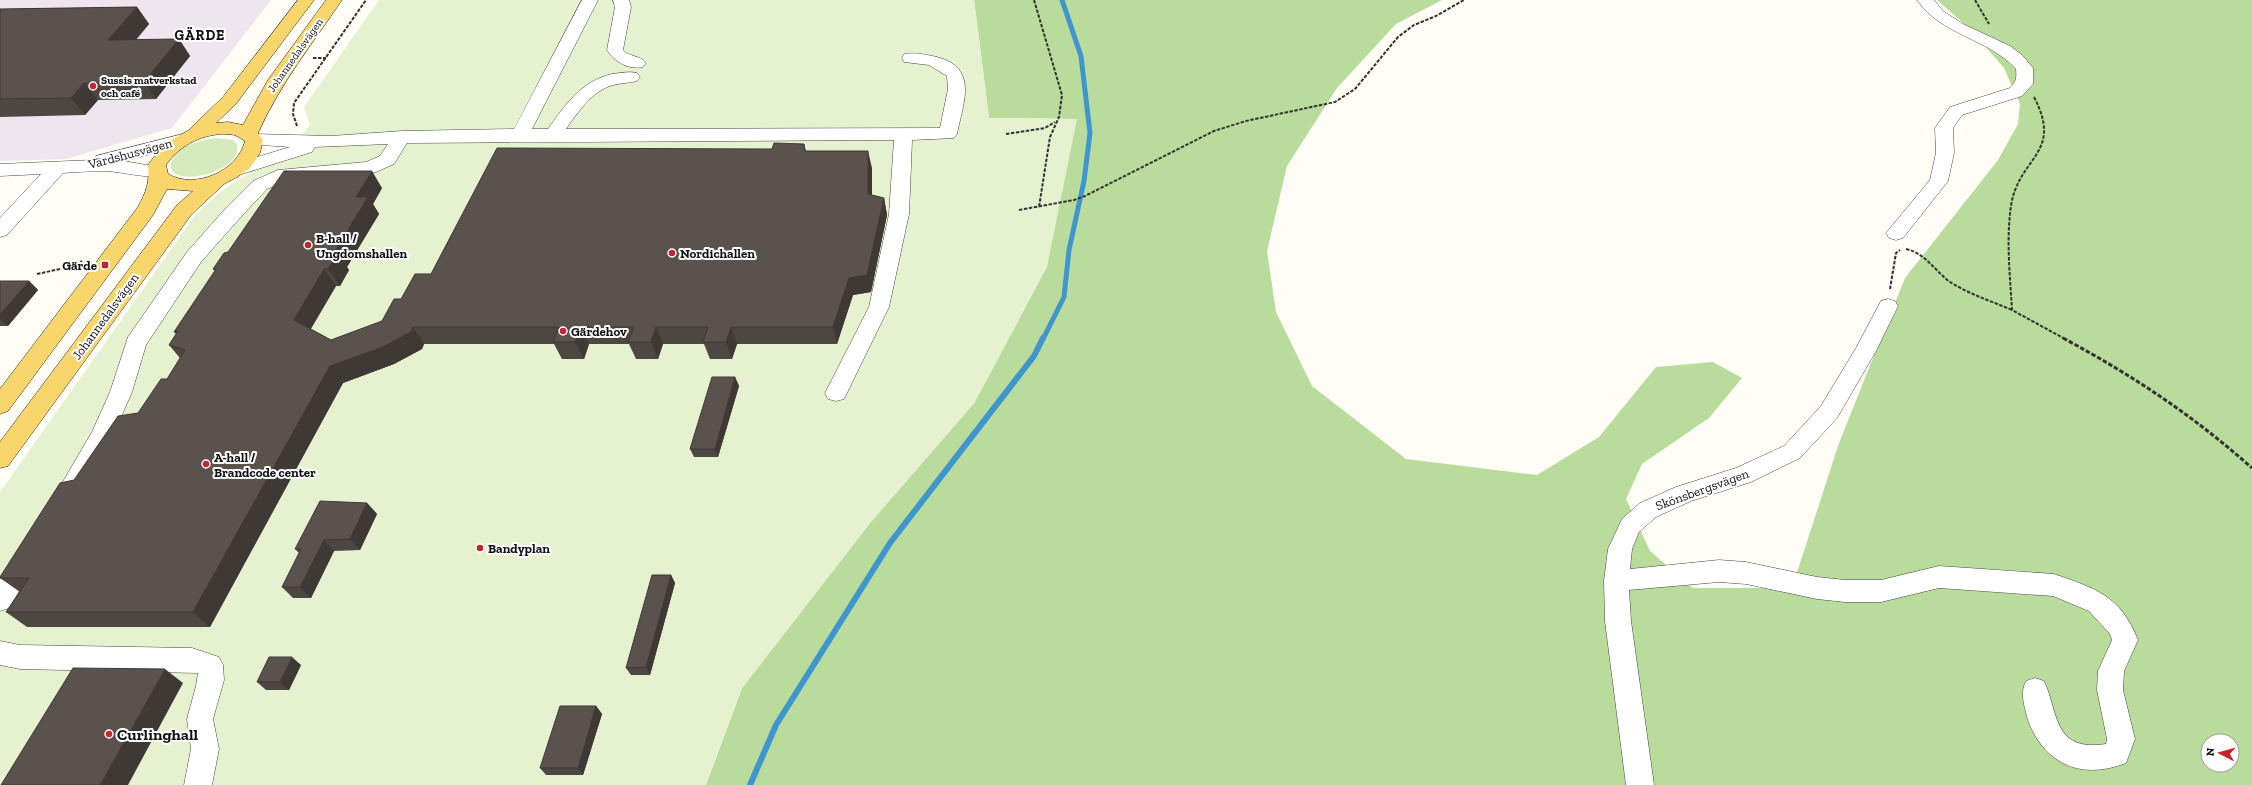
<svg xmlns="http://www.w3.org/2000/svg" width="2252" height="785" font-family="'Zilla Slab',serif">
  <rect width="100%" height="100%" fill="#fffdf5"/>
  <polygon fill="#eee6ef" points="0,0 271,0 172,128 66,159 0,161"/>
  <path fill="#d5ebbd" d="M216,138L233,140L237,144C243,168 193,183 176,174C172,172 170,168 171,164C173,146 202,140 216,138Z"/>
  <path fill="#b9dc9c" fill-rule="evenodd" d="M974,0H1442L1396,24L1337,88L1287,166L1267,251L1276,312L1312,386L1406,459L1537,475L1599,437L1656,367L1713,362L1742,378L1709,418L1642,464L1626,499L1650,551L1693,588H1792L1839,443L1905,278L1998,160L2018,124L2020,104L2004,68L1970,29L1937,0H2252V785H706L742,688L870,523L975,402L1077,119L989,118ZM2208,741H2232V765H2208Z"/>
  <path fill="#e6f2cf" d="M379,0H974L989,118L1077,119L1047,267L975,402L870,523L742,688L706,785H0V492L196,214C208,204 219,191 232,184C255,169 297,148 310,124L304,107Z"/>
  <g fill="none" stroke-linecap="round" stroke-linejoin="round">
    <polyline stroke="#3f96cf" stroke-width="5" points="1043,339 1064,297 1069,250 1084,181 1090,133 1081,56 1062,0"/>
    <polyline stroke="#3f96cf" stroke-width="6" points="750,785 776,725 890,543 1034,356 1043,338"/>
    <g stroke="#444" stroke-width="1">
      <g id="minor">
        <path d="M582,0H598L532,129H548C565,105 581,81 612,74C621,73 629,71 637,73L640,77L637,81C629,83 621,83 613,85C592,91 578,112 566,129L940,128L948,89L947,76L929,65L904,62L902,58L904,54C915,52 927,55 937,57C979,68 963,103 957,134L954,138L912,140L909,214L889,307L844,399L836,401L828,399L825,393L869,307L889,214L894,140L407,143L394,164L376,172L288,180L267,189L239,219L201,262L146,345L132,392L113,435L78,497L70,500L62,497L58,490L92,432L110,392L128,337L187,252L225,209L253,181L278,170L366,162L380,156L388,144L315,147L312,152L242,174L235,176L228,174L226,170L228,166L290,147L248,144L245,140L248,136L254,134L331,136L402,131L514,129Z"/>
        <path d="M613,0H629L631,7L623,50C629,57 640,55 646,63L643,67C628,70 615,62 607,50L615,7Z"/>
        <path d="M1917,0H1934L1943,11L1963,24L2010,46L2022,55L2033,68V84L2022,96L1962,115L1953,128L1954,153L1948,181L1903,238L1896,240L1889,238L1886,233L1930,180L1936,153L1935,128L1950,107L2010,88C2016,82 2017,78 2016,69C1988,38 1942,36 1917,0Z"/>
        <path d="M183,134L189,136L192,140L189,144L124,161L163,168L165,172L163,176C152,179 121,172 107,171C92,171 77,172 63,173L7,235L0,237V218L41,174L0,176V164L94,160L96,156Z"/>
        <path d="M1888,299L1895,301L1898,306L1876,351L1837,418L1800,458L1751,482L1691,501L1656,517L1639,532L1632,549L1630,569L1719,560L1746,562L1817,577L1845,580H1881L1939,566L2054,574C2096,589 2120,595 2138,640L2124,671L2123,690L2135,739L2126,763C2080,781 2042,763 2027,717C2024,704 2020,693 2026,681L2035,678L2044,681C2059,714 2053,752 2106,744L2107,739L2097,690L2098,671L2112,640L2110,634L2089,611L2053,596L1939,588L1881,602H1845L1817,599L1746,584L1719,582L1629,590L1631,621L1654,785H1626L1605,621L1604,581L1608,549L1622,519L1640,503L1676,487L1736,468L1784,446L1821,406L1856,348L1881,301Z"/>
        <polygon points="26,549 35,552 38,559 9,608 0,611 0,578 17,552"/>
        <polygon points="0,641 20,645 192,648 219,657 223,665 224,680 213,719 219,749 212,785 184,785 191,749 187,719 196,686 198,673 20,669 0,665"/>
      </g>
    </g>
    <g stroke="#222" stroke-width="1">
      <path id="major" d="M298,0H314L235,105L216,123L228,122L243,125L268,80L326,0H342C312,44 280,84 258,133L263,140L260,153L250,168L237,177L224,184L191,215L8,466L0,468V442L177,205L193,191L167,189L153,215L8,411L0,414V389L138,207C146,192 150,182 148,165L163,145L189,130L223,97ZM228,134L235,135L245,141C238,171 195,190 168,174L166,165C179,145 204,133 228,134Z"/>
    </g>
    <g stroke="#333" stroke-width="2" stroke-dasharray="3.5 1.5" stroke-linecap="butt">
      <polyline points="1034,0 1062,95 1059,117 1050,137 1039,207"/>
      <polyline points="1975,0 1989,24"/>
      <polyline points="313,58 326,58"/>
      <path d="M2034,97C2064,154 2018,157 2011,206C2006,240 2010,275 2012,310L2065,339"/>
      <polyline points="297,126 293,114 294,103 366,0"/>
      <polyline points="1006,134 1045,128 1055,122"/>
      <polyline points="1019,210 1074,200 1085,196 1214,131 1246,121 1335,102 1355,89 1398,37 1414,25 1436,16 1464,0"/>
      <path d="M1906,249C1925,253 1935,271 1950,282C1969,294 1991,301 2012,310"/>
      <polyline points="37,274 74,266 82,261"/>
      <polyline points="1890,289 1896,253 1900,250"/>
    </g>
    <path stroke="#333" stroke-width="3" stroke-dasharray="4.5 2" stroke-linecap="butt" d="M2063,338C2135,377 2191,414 2252,468"/>
    <use href="#minor" fill="#fff" fill-rule="evenodd"/>
    <use href="#major" fill="#f9d66b" fill-rule="evenodd"/>
  </g>
  <g fill="#4d4742">
    <polygon points="137,7 149,24 136,40 179,39 190,56 156,99 98,100 85,115 0,117 0,9"/>
    <polygon points="804,144 806,151 872,168 872,195 884,198 887,215 871,292 853,295 837,344 737,344 732,359 710,359 704,344 663,344 658,359 636,359 629,344 589,344 584,359 562,359 554,344 424,344 422,349 394,364 343,383 210,627 27,627 6,612 20,592 0,578 74,480 138,413 167,379 180,358 169,345 176,334 174,332 215,271 213,269 228,252 382,188 373,204 379,214 347,267 349,270 340,286 336,286 311,329 331,340 382,321 401,299 431,274 772,149"/>
    <polygon points="0,281 29,281 38,290 8,326 0,326"/>
    <polygon points="735,377 739,386 718,457 694,457 690,449"/>
    <polygon points="367,503 377,514 360,550 334,551 311,598 293,598 282,587 299,553 295,549"/>
    <polygon points="671,575 675,583 650,675 631,675 626,668"/>
    <polygon points="301,665 289,690 266,690 257,682"/>
    <polygon points="596,706 602,714 583,775 546,775 540,768"/>
  </g>
  <g fill="#3f3936">
    <polygon points="137,7 149,24 121,57 108,40"/>
    <polygon points="179,39 190,56 156,99 144,82"/>
    <polygon points="84,83 98,100 85,115 71,98"/>
    <polygon points="868,151 872,168 872,211 868,194"/>
    <polygon points="372,171 382,188 373,204 379,214 347,267 349,270 340,286 328,269 356,197"/>
    <polygon points="884,198 887,215 871,292 853,295 837,344 833,327 849,278"/>
    <polygon points="324,269 336,286 306,336 294,320"/>
    <polygon points="29,281 38,290 8,326 0,319 0,315"/>
    <polygon points="413,327 424,344 422,349 394,364 343,383 210,627 193,612 330,366"/>
    <polygon points="581,327 589,344 584,359 575,342"/>
    <polygon points="656,327 663,344 658,359 651,342"/>
    <polygon points="731,327 737,344 732,359 726,342"/>
    <polygon points="735,377 739,386 718,457 715,449"/>
    <polygon points="367,503 377,514 360,550 350,539"/>
    <polygon points="324,540 334,551 311,598 300,587"/>
    <polygon points="671,575 675,583 650,675 646,667"/>
    <polygon points="292,657 301,665 289,690 280,682"/>
    <polygon points="165,669 183,683 128,785 100,785"/>
    <polygon points="596,706 602,714 583,775 578,768"/>
  </g>
  <g fill="#5a524d" stroke="#3f3936">
    <polygon points="137,7 108,40 179,39 144,82 84,83 71,98 0,99 0,9"/>
    <polygon points="774,143 804,144 805,151 868,151 868,194 884,198 867,275 849,278 833,327 731,327 726,342 703,342 708,327 656,327 651,342 628,342 634,327 581,327 575,342 553,342 559,327 413,327 411,332 383,347 330,366 193,612 6,612 29,578 0,578 0,577 60,483 74,480 118,416 138,413 161,379 167,379 185,350 169,345 178,331 174,332 216,269 213,269 224,253 228,252 284,171 372,171 356,197 368,197 334,253 338,253 328,269 324,269 294,320 331,340 382,321 394,299 401,299 415,274 431,274 497,148 772,149"/>
    <polygon points="0,281 29,281 0,315"/>
    <polygon points="712,377 735,377 715,449 690,449"/>
    <polygon points="320,501 367,503 350,539 324,540 300,587 282,587 301,549 295,549"/>
    <polygon points="652,575 671,575 646,667 626,668"/>
    <polygon points="269,657 292,657 280,682 257,682"/>
    <polygon points="73,668 165,669 100,785 1,785"/>
    <polygon points="560,706 596,706 578,768 540,768"/>
  </g>
  <g fill="#c4262e" stroke="#fff" stroke-width="1.5">
    <circle cx="93" cy="86" r="4"/>
    <circle cx="308" cy="245" r="4"/>
    <circle cx="672" cy="253" r="4"/>
    <rect x="101" y="261" width="8" height="8" rx="2"/>
    <circle cx="563" cy="331" r="4"/>
    <circle cx="206" cy="464" r="4"/>
    <circle cx="480" cy="548" r="4"/>
    <circle cx="109" cy="734" r="4"/>
  </g>
  <g text-anchor="middle" stroke-width="4" stroke-linejoin="round" paint-order="stroke">
    <g font-size="11" fill="#111" stroke="#fff">
      <text transform="translate(295 55) rotate(-55)" y="4">Johannedalsvägen</text>
    </g>
    <g font-size="11" font-weight="bold" fill="#111" stroke="#fff" text-anchor="start">
      <text x="101" y="84">Sussis matverkstad<tspan x="101" dy="13">och café</tspan></text>
    </g>
    <g font-size="13" fill="#111" stroke="#fff">
      <text transform="translate(130 153) rotate(-15)" y="5">Värdshusvägen</text>
      <text transform="translate(105 316) rotate(-54)" y="5">Johannedalsvägen</text>
      <text transform="translate(1702 489) rotate(-20)" y="5">Skönsbergsvägen</text>
    </g>
    <g font-size="13" font-weight="bold" fill="#111" stroke="#fff" text-anchor="start">
      <text x="316" y="243">B-hall /<tspan x="316" dy="15">Ungdomshallen</tspan></text>
      <text x="680" y="258">Nordichallen</text>
      <text x="97" y="270" text-anchor="end">Gärde</text>
      <text x="571" y="336">Gärdehov</text>
      <text x="214" y="462">A-hall /<tspan x="214" dy="15">Brandcode center</tspan></text>
      <text x="488" y="553">Bandyplan</text>
    </g>
    <g font-size="14" font-weight="bold" letter-spacing="1" fill="#111" stroke="#fff">
      <text x="200" y="40">GÄRDE</text>
    </g>
    <g font-size="16" font-weight="bold" fill="#111" stroke="#fff" text-anchor="start">
      <text x="117" y="740">Curlinghall</text>
    </g>
  </g>
  <g transform="translate(2220 753) rotate(276)"><circle r="19" fill="#ffffff" stroke="#a0a0a0"/>
  <path d="M0-3L7 15L0 10L-7 15Z" fill="#c4262e"/>
  <text y="-6" font-size="11" font-weight="bold" text-anchor="middle" fill="#111111">N</text>
  </g>
</svg>
